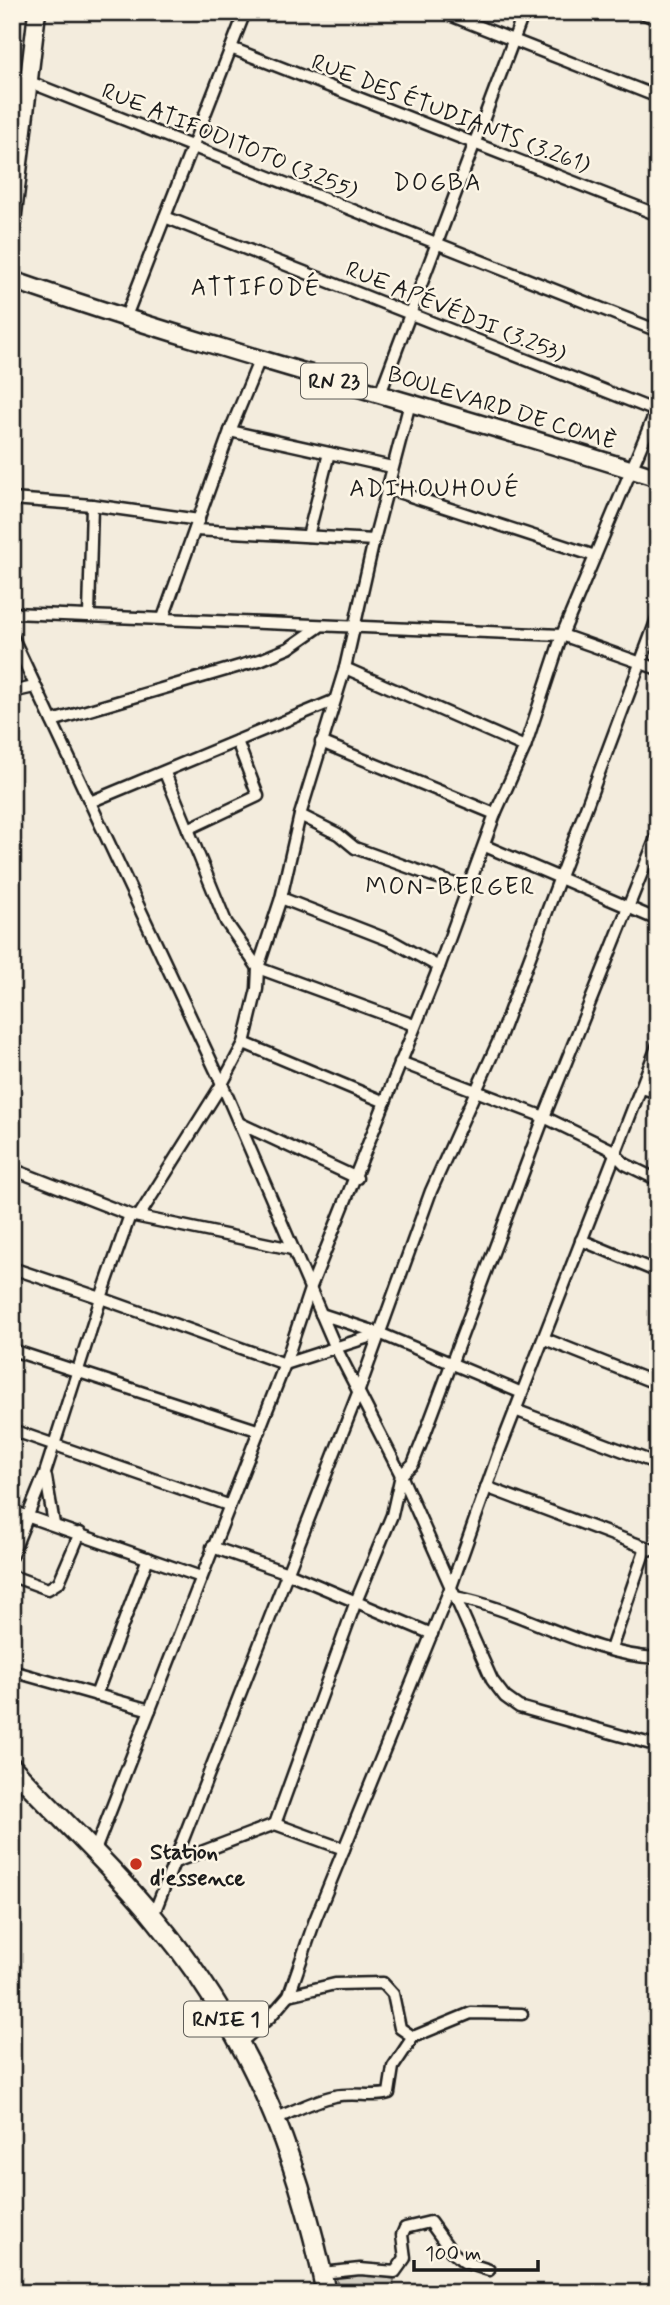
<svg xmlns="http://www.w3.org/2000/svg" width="670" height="2305" font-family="Mynerve,sans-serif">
  <rect width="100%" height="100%" fill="#f3ecdd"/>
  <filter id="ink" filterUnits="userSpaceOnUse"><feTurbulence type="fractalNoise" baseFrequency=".0143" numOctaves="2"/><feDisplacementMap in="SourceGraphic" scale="14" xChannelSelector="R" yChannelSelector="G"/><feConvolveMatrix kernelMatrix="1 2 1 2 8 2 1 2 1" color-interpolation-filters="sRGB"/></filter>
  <g filter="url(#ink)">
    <polygon fill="#d3cec1" stroke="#78756e" stroke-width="2" points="368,2274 394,2279 393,2293 339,2293 336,2277"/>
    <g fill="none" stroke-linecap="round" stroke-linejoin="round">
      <g stroke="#1c1c1c" stroke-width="15">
        <g id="street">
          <polyline points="442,12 658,97"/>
          <polyline points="640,12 658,20"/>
          <polyline points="231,48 658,215"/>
          <polyline points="12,75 658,331"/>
          <polyline points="165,217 656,411"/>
          <polyline points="125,319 245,12"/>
          <polyline points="380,394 524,12"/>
          <polyline points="230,431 392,467"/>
          <polyline points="386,488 595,556"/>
          <polyline points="12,499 92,505 199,520"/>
          <polyline points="195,530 374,540"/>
          <polyline points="308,536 329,453"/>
          <polyline points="12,613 562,635 658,669"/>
          <polyline points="89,615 92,505"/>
          <polyline points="163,618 230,431 259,361"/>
          <polyline points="12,636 222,1084 335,1346 401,1475 492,1680 505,1697 519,1707 658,1746"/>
          <polyline points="345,668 525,747"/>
          <polyline points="12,692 34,687"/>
          <polyline points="52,721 260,660 289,648 319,627"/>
          <polyline points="321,742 495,814"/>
          <polyline points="165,773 188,829 258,796 237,741"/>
          <polyline points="90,802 333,701"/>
          <polyline points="300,815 338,834 355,848 466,888"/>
          <polyline points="188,829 226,922 258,968 414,1025"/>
          <polyline points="485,846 658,920"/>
          <polyline points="281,898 394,942 439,967"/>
          <polyline points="244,1043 385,1102"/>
          <polyline points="400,1062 544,1117 610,1149 625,1164 658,1180"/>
          <polyline points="642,1088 658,1093"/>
          <polyline points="239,1123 357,1178"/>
          <polyline points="12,1169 130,1215 292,1249"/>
          <polyline points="139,1216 222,1084 244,1043 257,989 258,968 281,898 300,815 345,668 374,540 410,403"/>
          <polyline points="581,1240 658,1272"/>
          <polyline points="12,1268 101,1298 130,1215"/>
          <polyline points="321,1314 379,1333 522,1393"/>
          <polyline points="545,1339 658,1384"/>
          <polyline points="12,1350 260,1431"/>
          <polyline points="285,1364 310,1289 439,967 495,814 525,747 562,635 658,406"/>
          <polyline points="285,1364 378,1334"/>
          <polyline points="515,1410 658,1464"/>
          <polyline points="12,1430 228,1505"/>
          <polyline points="46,1477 54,1524"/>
          <polyline points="486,1487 658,1552"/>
          <polyline points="12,1511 201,1577"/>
          <polyline points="212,1547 288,1573 432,1634"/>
          <polyline points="12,1555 45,1473 101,1298 285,1364 94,1853"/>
          <polyline points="12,1576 48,1589 59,1582 80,1533"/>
          <path d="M455,1597C524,1610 587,1655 658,1658"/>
          <polyline points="611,1649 646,1547"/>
          <polyline points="12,1671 150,1710"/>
          <polyline points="96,1695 148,1558"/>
          <polyline points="275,1824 344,1849"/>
          <polyline points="175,1862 275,1824 355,1604 392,1515 401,1475 413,1464 423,1439 544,1117 658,833"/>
          <polyline points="153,1916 358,1393 431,1191 498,1042 658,616"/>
          <polyline points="289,1995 335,1984 383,1983 393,1994 400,2028 413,2037"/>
          <polyline points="240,2043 270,2017 289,1995 315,1920 452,1584 499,1452 658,1044"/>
          <path d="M277,2118C296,2110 315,2100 335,2096C351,2092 377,2098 389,2093L393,2067L413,2037L471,2013L522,2014"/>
          <polyline points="322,2273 360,2269 395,2272 405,2258 402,2235 405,2228 430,2222 451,2251 464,2262 489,2270"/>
        </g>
      </g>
      <g stroke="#1c1c1c" stroke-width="21">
        <g id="primary">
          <polyline points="12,222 37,12"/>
          <path d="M12,280C225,354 443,409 658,478"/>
        </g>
      </g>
      <g stroke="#1c1c1c" stroke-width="23">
        <path id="highway" d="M12,1767C59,1818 111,1865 155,1919C249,2032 297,2150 326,2293"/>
      </g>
      <use href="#street" stroke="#fcf5e5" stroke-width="10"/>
      <use href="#primary" stroke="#fcf5e5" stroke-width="16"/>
      <use href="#highway" stroke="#fcf5e5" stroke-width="18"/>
    </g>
  </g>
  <circle fill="#c8321e" stroke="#fcf5e5" stroke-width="2.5" cx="136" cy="1864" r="7"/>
  <g text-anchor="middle" stroke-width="5" stroke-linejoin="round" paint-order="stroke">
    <g fill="#fcf5e5" stroke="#5f5d58" stroke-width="2">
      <rect x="301" y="363.5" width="66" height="35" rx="5"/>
      <rect x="184" y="2001.5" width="84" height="35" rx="5"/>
    </g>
    <g font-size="21" font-weight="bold" fill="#1c1c1c">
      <text x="334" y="388">RN 23</text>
      <text x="226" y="2026">RNIE 1</text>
    </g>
    <g font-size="23" fill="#1c1c1c" stroke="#fcf5e5">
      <text transform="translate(451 113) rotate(21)" y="8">RUE DES ÉTUDIANTS (3.261)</text>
      <text transform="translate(230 140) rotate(22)" y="8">RUE ATIFODITOTO (3.255)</text>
      <text transform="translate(456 311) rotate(22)" y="8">RUE APÉVÉDJI (3.253)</text>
      <text transform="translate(502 407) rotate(17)" y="8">BOULEVARD DE COMÈ</text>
    </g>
    <g font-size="23" font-weight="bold" fill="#1c1c1c" stroke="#fcf5e5" text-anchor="start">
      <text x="150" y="1859">Station<tspan x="150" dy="26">d'essence</tspan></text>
    </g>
    <g font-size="24" letter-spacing="2" fill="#1c1c1c" stroke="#fcf5e5">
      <text x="438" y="190">DOGBA</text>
      <text x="256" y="295">ATTIFODÉ</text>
      <text x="435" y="496">ADIHOUHOUÉ</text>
      <text x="451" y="894">MON-BERGER</text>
    </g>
  </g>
  <rect width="670" height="2305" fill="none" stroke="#fcf5e5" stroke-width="42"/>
  <rect x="21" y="21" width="628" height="2263" fill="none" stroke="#1c1c1c" stroke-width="2.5" filter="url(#ink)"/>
  <path d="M414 2260v10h124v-10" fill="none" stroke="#1c1c1c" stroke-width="3.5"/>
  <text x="425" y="2260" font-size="21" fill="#1c1c1c" stroke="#fcf5e5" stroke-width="5" paint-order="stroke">100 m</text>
</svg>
